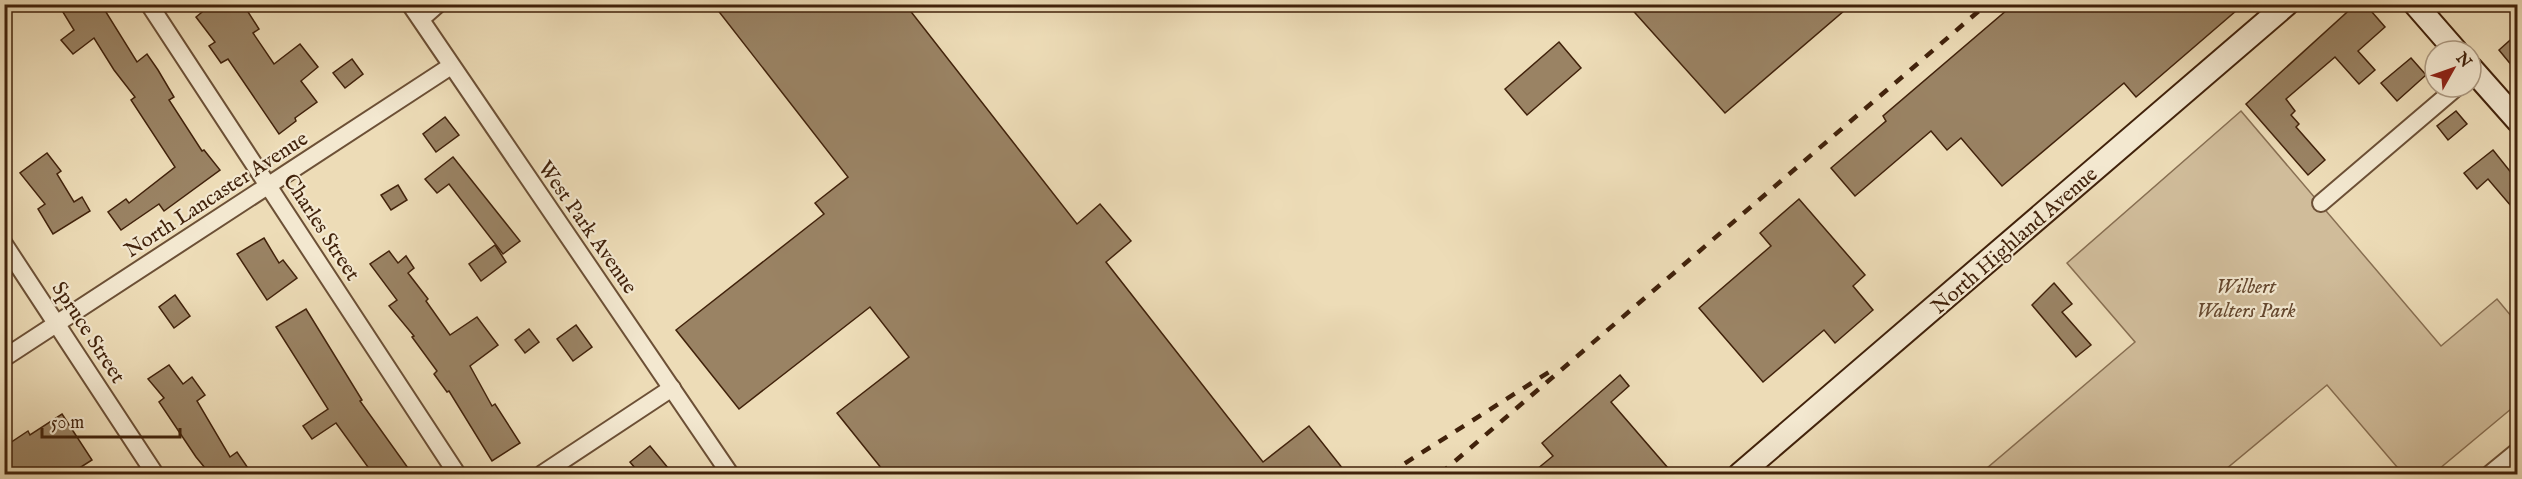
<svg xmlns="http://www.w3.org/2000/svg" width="2522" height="479" font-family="'IM FELL English',serif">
  <rect width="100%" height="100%" fill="#eddcb7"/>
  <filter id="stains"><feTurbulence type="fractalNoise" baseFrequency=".00333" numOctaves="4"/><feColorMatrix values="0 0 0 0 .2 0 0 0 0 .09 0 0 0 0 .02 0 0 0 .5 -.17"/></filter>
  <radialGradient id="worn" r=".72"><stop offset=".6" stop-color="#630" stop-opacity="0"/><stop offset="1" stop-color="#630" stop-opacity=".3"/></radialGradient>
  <polygon fill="#d0bc9a" stroke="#886f52" stroke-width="1.5" points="2241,111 2441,346 2497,299 2517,323 2517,404 2433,474 2403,474 2327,385 2220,474 1980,474 2135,342 2067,263"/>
  <g fill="#9a8364" stroke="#41220b" stroke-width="1.5">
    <polygon points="58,4 101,4 137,62 147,54 158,70 174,97 169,100 202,151 204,150 220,170 164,211 159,204 121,230 108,212 126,199 129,203 175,167 131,100 135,97 114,70 94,38 73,54 61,40 74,30"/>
    <polygon points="212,4 243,4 259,29 253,33 274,64 300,44 318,67 301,81 317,102 295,118 296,121 279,134 228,59 221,63 209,46 215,42 196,17"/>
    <polygon points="713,4 905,4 1077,224 1100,204 1131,241 1106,262 1263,462 1309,426 1347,474 886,474 837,413 909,357 870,307 739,409 676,330 824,214 815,203 848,177"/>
    <polygon points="1627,4 1852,4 1725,113"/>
    <polygon points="2014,4 2244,4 2136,97 2124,83 2002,186 1961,138 1947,150 1931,131 1855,196 1831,168 1886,121 1883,116"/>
    <polygon points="2356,4 2365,4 2385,27 2358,51 2375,70 2359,84 2335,57 2286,99 2295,111 2291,115 2299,124 2296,127 2325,160 2308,175 2246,104"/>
    <polygon points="2517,34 2517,72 2499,50"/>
    <polygon points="1559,42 1581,68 1527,115 1505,89"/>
    <polygon points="2411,58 2426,75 2397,101 2381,83"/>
    <polygon points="352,59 363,74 345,88 333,73"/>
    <polygon points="2456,111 2467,124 2448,140 2437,126"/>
    <polygon points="445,117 459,135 436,152 423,134"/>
    <polygon points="2493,150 2517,180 2517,213 2488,179 2477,189 2464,173"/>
    <polygon points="47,153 61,171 57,174 74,202 82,197 90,211 53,234 38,209 45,204 20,173"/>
    <polygon points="453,157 520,241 503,254 449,184 437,193 425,179"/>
    <polygon points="398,185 407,200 391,210 381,195"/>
    <polygon points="1799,199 1865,275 1853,286 1873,310 1835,343 1824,330 1763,382 1699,308 1771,246 1760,233"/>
    <polygon points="264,238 279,263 283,260 297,278 267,300 237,254"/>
    <polygon points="495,245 506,262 481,281 469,264"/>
    <polygon points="389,251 398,263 406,256 414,268 408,273 428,299 426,301 450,335 477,317 498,345 470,366 492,406 495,404 520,443 492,461 449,391 447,392 434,374 437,371 412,337 414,336 389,306 397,300 370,264"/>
    <polygon points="2054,283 2072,304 2062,312 2091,345 2076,357 2032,305"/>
    <polygon points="175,295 190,316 174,328 159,307"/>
    <polygon points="306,309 362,400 360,401 408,468 397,474 373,474 336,423 312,439 303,426 328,409 276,327"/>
    <polygon points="576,325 592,347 573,361 557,339"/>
    <polygon points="529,329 539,342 525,353 515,340"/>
    <polygon points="169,365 183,384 192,377 205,395 197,401 230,457 237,452 252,474 210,474 196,457 159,402 164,398 148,379"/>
    <polygon points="1620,375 1629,386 1611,402 1668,468 1660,474 1531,474 1553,456 1542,443"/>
    <polygon points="62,414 92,460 70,474 4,474 4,447 28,431 30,435"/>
    <polygon points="650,446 673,474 640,474 630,462"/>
  </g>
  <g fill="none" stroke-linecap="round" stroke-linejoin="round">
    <g stroke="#6c5036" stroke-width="20">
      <g id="street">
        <polyline points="149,4 457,474"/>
        <polyline points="410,4 730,474"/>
        <polyline points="421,19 438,4"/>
        <polyline points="2321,203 2457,87"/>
        <polyline points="4,244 155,474"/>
        <polyline points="4,358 451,66"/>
        <polyline points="542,474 672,388"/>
        <polyline points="2490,474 2518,451"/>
      </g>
    </g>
    <g stroke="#41220b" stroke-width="26">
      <g id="secondary">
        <polyline points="2415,4 2456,51"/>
        <polyline points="2471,68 2518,121"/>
        <polyline points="1740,474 2287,4"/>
      </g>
    </g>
    <use href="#street" stroke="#f3e8d0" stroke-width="16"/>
    <use href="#secondary" stroke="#f3e8d0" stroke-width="22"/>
    <g stroke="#41220b" stroke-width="4.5" stroke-dasharray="10 10" stroke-linecap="butt">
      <polyline points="1388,474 1549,372"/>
      <polyline points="1440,474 1987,4"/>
    </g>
  </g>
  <g text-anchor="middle" stroke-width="4.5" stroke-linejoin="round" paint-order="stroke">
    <g font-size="21" fill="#41220b" stroke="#f3e8d0">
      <text transform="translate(216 194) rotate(-33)" y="7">North Lancaster Avenue</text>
      <text transform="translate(322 227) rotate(57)" y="7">Charles Street</text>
      <text transform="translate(588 227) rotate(55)" y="7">West Park Avenue</text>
      <text transform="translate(2014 240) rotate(-41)" y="7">North Highland Avenue</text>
      <text transform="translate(89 332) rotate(57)" y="7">Spruce Street</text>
    </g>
    <g font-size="21" font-style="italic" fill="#65482f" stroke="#f3e8d0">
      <text x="2246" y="293">Wilbert<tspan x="2246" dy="24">Walters Park</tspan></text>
    </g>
  </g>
  <rect width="2522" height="479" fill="none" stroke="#eddcb7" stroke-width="24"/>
  <rect x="6" y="6" width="2510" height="467" fill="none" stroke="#41220b" stroke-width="3"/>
  <rect x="12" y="12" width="2498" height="455" fill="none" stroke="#41220b" stroke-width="1.5"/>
  <g transform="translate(2453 69) rotate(50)"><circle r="28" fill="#f3e8d0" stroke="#ac9981" stroke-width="1.5"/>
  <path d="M0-4.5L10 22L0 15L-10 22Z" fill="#8f2418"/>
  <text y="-9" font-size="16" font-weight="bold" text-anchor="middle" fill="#41220b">N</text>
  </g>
  <path d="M42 428v9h138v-9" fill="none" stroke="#41220b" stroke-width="3"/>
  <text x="51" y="428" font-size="18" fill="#41220b" stroke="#f3e8d0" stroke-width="4.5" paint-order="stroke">50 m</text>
  <rect width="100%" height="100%" filter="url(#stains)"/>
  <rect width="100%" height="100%" fill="url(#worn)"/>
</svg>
